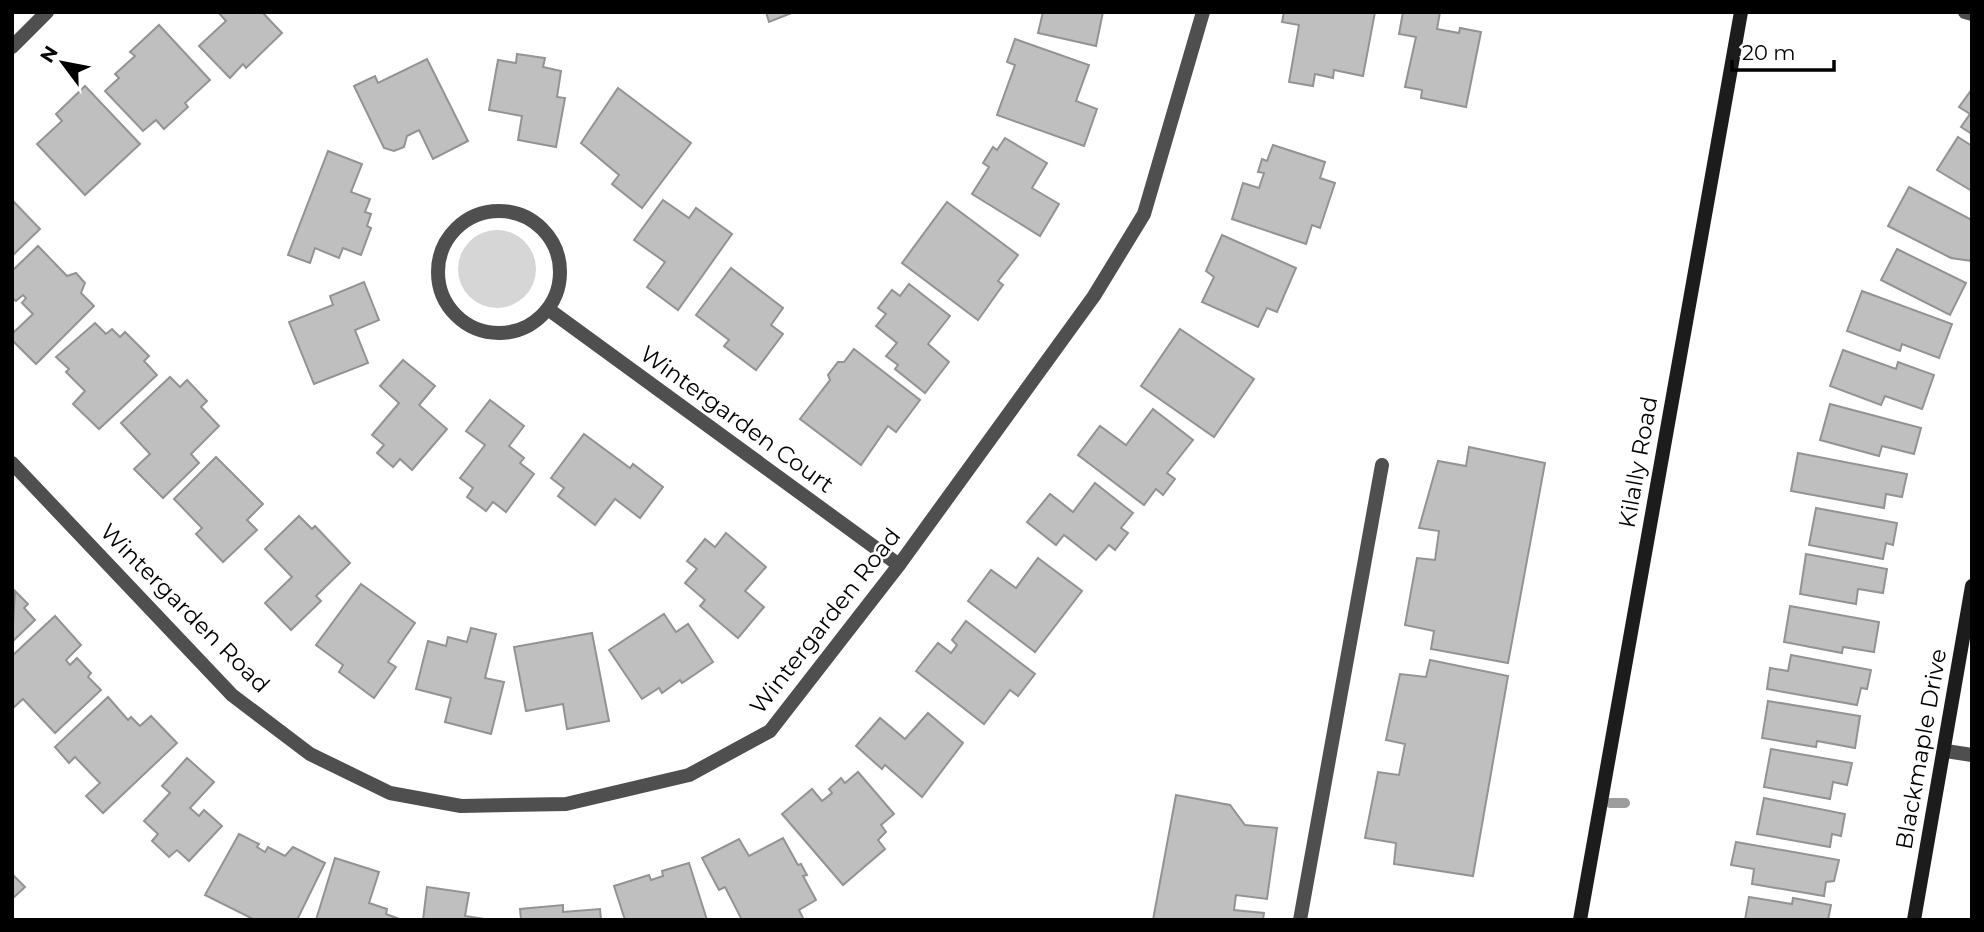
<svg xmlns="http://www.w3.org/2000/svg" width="1984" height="932" font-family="Montserrat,sans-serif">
  <rect width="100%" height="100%" fill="#fff"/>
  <circle fill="#d6d6d6" cx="497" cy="269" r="39"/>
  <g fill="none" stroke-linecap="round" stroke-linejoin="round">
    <polyline stroke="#9d9d9d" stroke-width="10" points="1610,803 1625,803"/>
  </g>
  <g fill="#bfbfbf" stroke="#939393" stroke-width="2">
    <polygon points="218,12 262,12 282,33 246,68 243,64 230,78 199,46 226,21"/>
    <polygon points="766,12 794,12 769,22"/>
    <polygon points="1043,12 1103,12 1096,46 1038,33"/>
    <polygon points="1284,12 1375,12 1363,76 1334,70 1333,78 1315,74 1313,86 1289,82 1299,25 1282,22"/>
    <polygon points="1403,12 1440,12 1437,29 1459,33 1460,28 1481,32 1466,107 1421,98 1422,90 1405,87 1416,37 1399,34"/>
    <polygon points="159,25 210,80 185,103 188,107 164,129 156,120 143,131 105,91 119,78 115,74 135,56 130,52"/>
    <polygon points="1015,39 1089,65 1076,101 1097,109 1084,146 997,115 1015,65 1007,62"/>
    <polygon points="517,54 545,58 543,67 561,71 557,97 565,98 556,147 518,140 522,116 489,110 498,60 516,63"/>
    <polygon points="427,59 468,141 433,159 419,130 407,136 404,147 394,151 384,148 354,86 375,76 378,83"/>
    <polygon points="85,86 140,144 85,195 37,144 62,121 56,114"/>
    <polygon points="618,88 691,143 642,208 612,184 619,175 581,143"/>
    <polygon points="1972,89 1972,134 1961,127 1970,114 1959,107"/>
    <polygon points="1958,137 1972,146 1972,191 1937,170"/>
    <polygon points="1005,138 1047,163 1032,188 1059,204 1040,236 972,194 989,167 983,163 993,147 997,150"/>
    <polygon points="1273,145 1325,162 1320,178 1335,183 1320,228 1312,225 1306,244 1232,219 1243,183 1259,188 1264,173 1258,172 1262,159 1267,161"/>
    <polygon points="328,151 362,164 351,192 370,199 365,212 371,214 367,226 371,228 361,255 343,248 339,258 315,248 310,263 288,255"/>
    <polygon points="1909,187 1972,220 1972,261 1951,258 1888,226"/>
    <polygon points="12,200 40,229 12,256"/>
    <polygon points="663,200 689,218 696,208 732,234 678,310 647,287 665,262 634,240"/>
    <polygon points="947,202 1018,255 998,281 1003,285 978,320 902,263"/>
    <polygon points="1222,235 1296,268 1277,312 1267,308 1258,327 1202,302 1214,277 1206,271"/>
    <polygon points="38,246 67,276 76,273 85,283 81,293 94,306 36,364 12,340 12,334 33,314 22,303 26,298 23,295 16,301 12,298 12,271"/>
    <polygon points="1897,249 1966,283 1950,315 1881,280"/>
    <polygon points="731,268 783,308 771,325 783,334 756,370 724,346 729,340 696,315"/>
    <polygon points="364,282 379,320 355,330 368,363 314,384 289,322 333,305 330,296"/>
    <polygon points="909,284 950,316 928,344 949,362 925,393 895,369 898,365 886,356 897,343 876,326 886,314 878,308 892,290 900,296"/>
    <polygon points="1862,291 1952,324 1939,358 1902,344 1900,351 1847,331"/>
    <polygon points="95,323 106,334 112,329 120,337 125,332 149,356 144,361 157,375 99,429 73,404 85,391 66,372 69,369 56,357"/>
    <polygon points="1180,329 1254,379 1214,437 1141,386"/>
    <polygon points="854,349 920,400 896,432 888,426 861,465 800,419 830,380 828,375 838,362 844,362"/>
    <polygon points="1843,350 1896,369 1898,362 1934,375 1922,409 1885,396 1881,405 1830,386"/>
    <polygon points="403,360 435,386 419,405 447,429 412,470 400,459 393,467 377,453 384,445 372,435 399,403 380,386"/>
    <polygon points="170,377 180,387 187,380 207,401 201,407 219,426 191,454 199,463 163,498 134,469 150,454 121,423"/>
    <polygon points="490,400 524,426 509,446 524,458 520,463 534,474 506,512 493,502 486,511 467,497 473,488 460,478 485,445 466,431"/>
    <polygon points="1830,404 1921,428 1914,454 1882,446 1879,456 1820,440"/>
    <polygon points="1153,409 1193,440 1167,473 1175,479 1163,495 1156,489 1144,505 1078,455 1100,426 1126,445"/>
    <polygon points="584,434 630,468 633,464 663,487 640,518 615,499 595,525 558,496 564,488 551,478"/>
    <polygon points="1469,447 1545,463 1508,663 1431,649 1434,631 1405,625 1417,558 1435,560 1439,531 1419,528 1438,461 1466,466"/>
    <polygon points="1798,453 1907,474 1902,497 1886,494 1884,508 1791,491"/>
    <polygon points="216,457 263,504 247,520 257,530 223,562 196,534 202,528 174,499"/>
    <polygon points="1095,483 1133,513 1121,528 1128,533 1115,550 1109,545 1096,560 1064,535 1056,545 1027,522 1050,494 1073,512"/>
    <polygon points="1816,508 1897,523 1893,545 1886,543 1883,559 1809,545"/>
    <polygon points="299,516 312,529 315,526 350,563 316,596 321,601 291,630 265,603 292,577 265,549"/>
    <polygon points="726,533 766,567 745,591 764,607 738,638 700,606 705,600 685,583 697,569 687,561 705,539 715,547"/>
    <polygon points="1806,554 1887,569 1883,593 1858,589 1856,604 1800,594"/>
    <polygon points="1038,558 1082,591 1035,652 968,601 991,570 1016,588"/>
    <polygon points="361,584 415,623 388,662 396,667 374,698 339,672 343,665 316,645"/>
    <polygon points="15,591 28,604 24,608 35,620 12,642"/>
    <polygon points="1790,606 1879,622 1874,652 1843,647 1842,653 1784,642"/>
    <polygon points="664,614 676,632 688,624 713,662 682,683 680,680 662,693 659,688 642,699 609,650"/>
    <polygon points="55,616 81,645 66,660 70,665 77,658 91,673 88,677 101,690 55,733 23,699 12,709 12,656"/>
    <polygon points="966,621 1035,674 1018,696 1010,690 984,724 916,671 938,643 951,653 957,645 952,640"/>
    <polygon points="471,628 496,634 485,678 504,682 491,734 445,722 451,698 416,689 428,641 446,646 448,637 467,642"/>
    <polygon points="592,633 609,721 567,729 563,704 526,711 514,647"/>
    <polygon points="1791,655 1871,670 1867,689 1861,688 1857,705 1767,689 1770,668 1788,671"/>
    <polygon points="1430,660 1508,676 1473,876 1394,864 1396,843 1365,838 1378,772 1399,775 1405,744 1386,740 1400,674 1426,677"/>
    <polygon points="108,697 128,720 131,717 140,726 151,716 177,743 103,813 86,796 100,783 75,757 69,763 55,747"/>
    <polygon points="1768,701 1860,716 1855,748 1817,741 1816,747 1762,738"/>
    <polygon points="928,713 963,743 922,797 885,765 882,769 856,746 880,718 905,739"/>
    <polygon points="1771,749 1852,763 1847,785 1833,782 1830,799 1764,787"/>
    <polygon points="187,758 214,782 190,808 199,816 204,810 222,826 189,861 177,850 169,857 152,841 158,834 144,821 170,793 162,786"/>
    <polygon points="858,772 894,814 881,825 886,832 878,840 885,849 843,885 782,814 812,789 822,801 832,793 829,789 841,778 845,783"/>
    <polygon points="1176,795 1230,805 1245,825 1277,828 1267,899 1236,895 1234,910 1264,913 1263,920 1153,920"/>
    <polygon points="1764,798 1845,814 1841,836 1832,834 1830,847 1757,834"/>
    <polygon points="239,834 259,844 257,847 265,852 268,847 285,856 293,847 325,863 297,920 255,920 205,895"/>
    <polygon points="783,838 798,865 801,864 807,875 803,876 816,900 799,910 803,918 800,920 742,920 725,887 719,890 702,858 739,839 749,856"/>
    <polygon points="1736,842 1839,860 1834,881 1826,882 1824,896 1752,884 1754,869 1731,865"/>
    <polygon points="335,858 379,872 369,903 387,909 386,914 402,920 316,920"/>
    <polygon points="689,863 707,920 625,920 614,886 649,875 651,880 663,876 662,871"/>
    <polygon points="12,874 25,887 12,899"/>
    <polygon points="427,887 469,893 465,916 491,920 423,920"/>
    <polygon points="1749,897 1792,904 1793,898 1831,905 1828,920 1745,920"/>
    <polygon points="563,905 563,912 600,909 601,920 521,920 520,909"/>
  </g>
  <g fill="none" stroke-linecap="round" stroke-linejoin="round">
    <polyline stroke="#4f4f4f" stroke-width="14" points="1300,920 1382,465"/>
    <g stroke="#4f4f4f" stroke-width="14">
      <polyline points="1965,12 1972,14"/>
      <polyline points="12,47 47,12"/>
      <circle cx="499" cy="272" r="61"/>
      <polyline points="548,309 899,565"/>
      <polyline points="12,463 232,695 310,754 390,793 461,806 566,804 689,775 770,731 899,565 1094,296 1144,214 1203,12"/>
      <polyline points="1946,751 1972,755"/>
    </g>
    <g stroke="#1c1c1c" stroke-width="14">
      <polyline points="1580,920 1741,12"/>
      <polyline points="1914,920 1972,586"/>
    </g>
  </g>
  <g text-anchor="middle" stroke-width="5" stroke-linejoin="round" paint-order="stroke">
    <g font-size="23" fill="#000" stroke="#fff">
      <text transform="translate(737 419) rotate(36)" y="8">Wintergarden Court</text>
      <text transform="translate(1638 462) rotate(-80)" y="8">Kilally Road</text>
      <text transform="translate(185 608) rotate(45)" y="8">Wintergarden Road</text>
      <text transform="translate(825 621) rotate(-52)" y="8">Wintergarden Road</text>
      <text transform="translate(1921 749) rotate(-80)" y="8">Blackmaple Drive</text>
    </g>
  </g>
  <rect width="1984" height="932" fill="none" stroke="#000000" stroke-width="28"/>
  <g transform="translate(63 63) rotate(302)" stroke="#ffffff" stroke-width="5" paint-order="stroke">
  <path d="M0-5L12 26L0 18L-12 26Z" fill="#000000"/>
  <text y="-10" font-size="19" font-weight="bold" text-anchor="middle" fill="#000000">N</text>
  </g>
  <path d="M1732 60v10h102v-10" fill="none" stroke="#000000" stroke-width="3.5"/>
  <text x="1742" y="60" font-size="21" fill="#000000" stroke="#ffffff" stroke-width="5" paint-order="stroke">20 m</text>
</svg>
